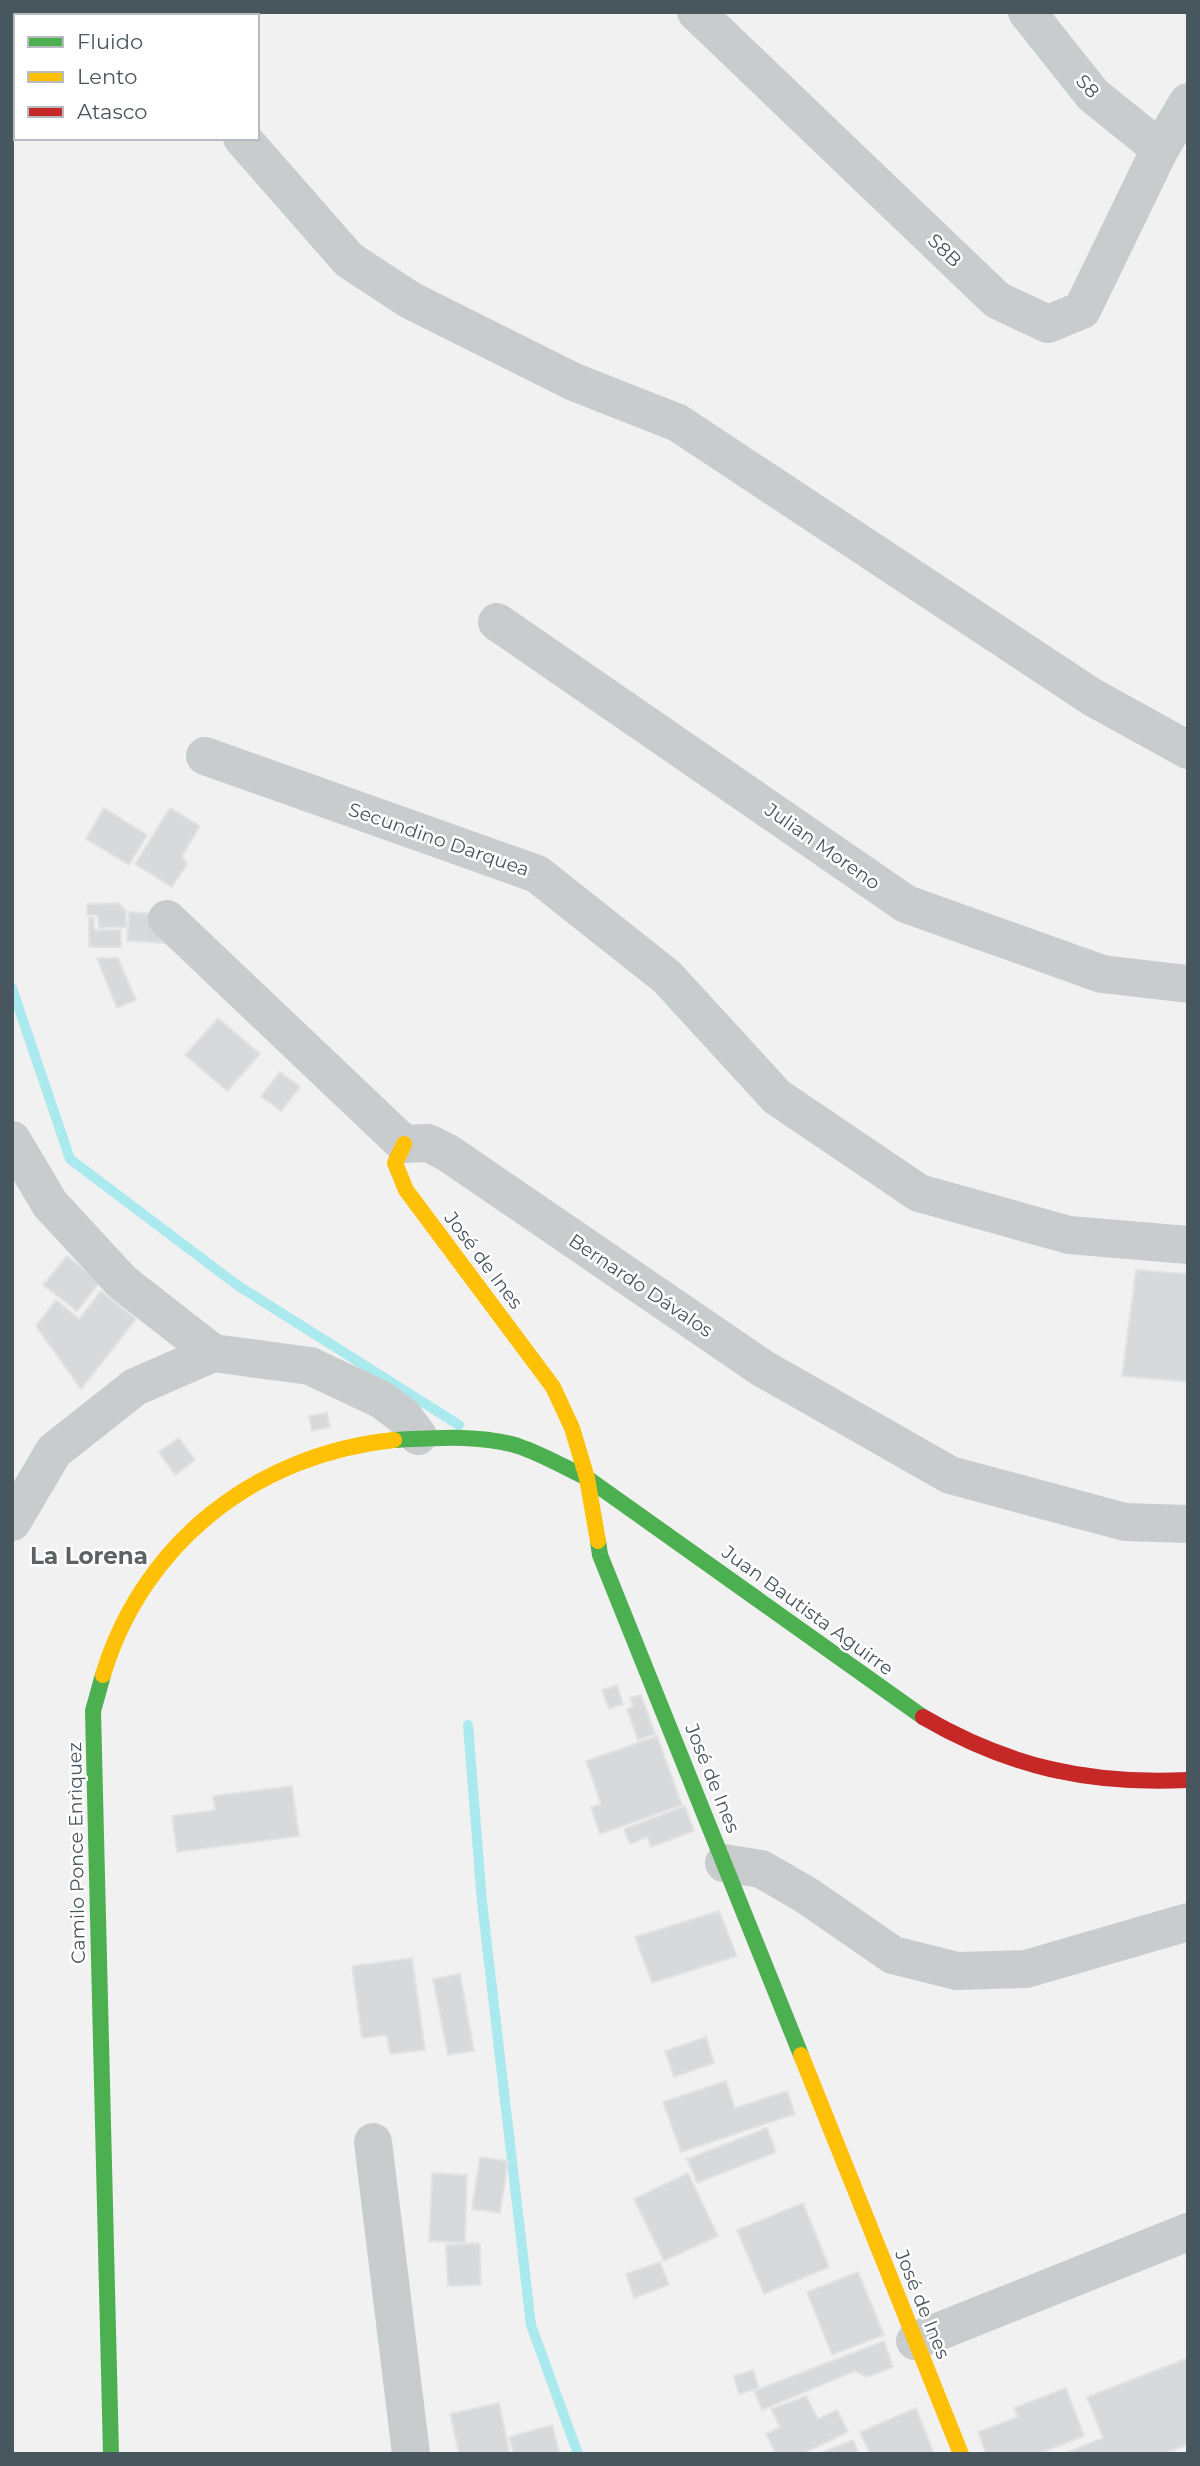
<svg xmlns="http://www.w3.org/2000/svg" width="1200" height="2466" font-family="Montserrat,sans-serif">
  <rect width="100%" height="100%" fill="#f2f1f1"/>
  <g fill="none" stroke-linecap="round" stroke-linejoin="round">
    <g stroke="#aae9ee" stroke-width="10">
      <polyline points="12,988 70,1159 237,1285 459,1425"/>
      <polyline points="468,1725 482,1902 531,2325 578,2454"/>
    </g>
  </g>
  <g fill="#d8d9da" stroke="#e3e3e4" stroke-width="2">
    <polygon points="104,808 147,835 129,865 86,839"/>
    <polygon points="170,808 200,826 182,856 187,864 172,887 135,864"/>
    <polygon points="119,903 126,911 126,927 99,928 98,915 87,915 87,904"/>
    <polygon points="129,912 166,914 165,943 127,941"/>
    <polygon points="89,918 94,918 94,930 121,930 121,947 89,947"/>
    <polygon points="97,958 118,958 136,1000 117,1008"/>
    <polygon points="218,1018 260,1054 227,1091 185,1055"/>
    <polygon points="280,1072 300,1087 281,1111 261,1096"/>
    <polygon points="67,1256 100,1282 77,1311 43,1285"/>
    <polygon points="1136,1270 1188,1274 1188,1382 1122,1376"/>
    <polygon points="101,1291 136,1319 81,1389 36,1326 56,1300 79,1319"/>
    <polygon points="327,1413 330,1427 312,1431 309,1416"/>
    <polygon points="179,1438 195,1460 175,1475 159,1452"/>
    <polygon points="617,1685 623,1704 609,1709 602,1690"/>
    <polygon points="641,1695 655,1734 638,1740 627,1709 633,1707 630,1698"/>
    <polygon points="657,1736 682,1805 600,1834 591,1807 601,1804 586,1761"/>
    <polygon points="292,1786 299,1836 177,1852 172,1816 215,1810 213,1796"/>
    <polygon points="685,1806 694,1831 651,1847 647,1837 630,1844 624,1829"/>
    <polygon points="719,1911 737,1956 652,1983 635,1937"/>
    <polygon points="412,1958 425,2050 390,2054 387,2035 362,2038 352,1966"/>
    <polygon points="460,1974 474,2051 448,2055 433,1979"/>
    <polygon points="706,2037 714,2063 674,2077 665,2051"/>
    <polygon points="726,2081 735,2108 787,2091 795,2114 681,2152 663,2102"/>
    <polygon points="767,2128 776,2152 697,2183 687,2159"/>
    <polygon points="480,2157 508,2161 500,2213 472,2209"/>
    <polygon points="432,2173 467,2175 465,2243 429,2241"/>
    <polygon points="688,2173 718,2236 664,2261 634,2199"/>
    <polygon points="803,2203 829,2267 764,2294 737,2230"/>
    <polygon points="480,2243 481,2285 448,2286 446,2245"/>
    <polygon points="660,2262 669,2285 634,2298 626,2274"/>
    <polygon points="858,2272 884,2335 832,2355 807,2292"/>
    <polygon points="884,2341 893,2367 867,2377 855,2371 762,2410 754,2391"/>
    <polygon points="1188,2358 1188,2444 1164,2454 1063,2454 1103,2438 1087,2397"/>
    <polygon points="753,2370 759,2388 739,2394 734,2376"/>
    <polygon points="1066,2388 1084,2436 1038,2454 986,2454 978,2432 1018,2417 1014,2408"/>
    <polygon points="806,2396 818,2419 837,2410 848,2432 802,2454 776,2454 766,2434 780,2427 771,2409"/>
    <polygon points="499,2403 510,2454 459,2454 450,2414"/>
    <polygon points="916,2408 934,2454 870,2454 860,2432"/>
    <polygon points="552,2425 560,2454 514,2454 509,2437"/>
    <polygon points="853,2440 859,2454 818,2454"/>
  </g>
  <g fill="none" stroke-linecap="round" stroke-linejoin="round">
    <g stroke="#c9cccd" stroke-width="38">
      <polyline points="132,12 135,16"/>
      <polyline points="696,12 997,300 1048,324 1082,310 1160,149 1188,102"/>
      <polyline points="1027,12 1093,95 1160,149"/>
      <polyline points="242,138 349,260 410,300 574,382 678,423 1092,697 1188,750"/>
      <polyline points="497,622 906,904 1102,974 1188,984"/>
      <polyline points="205,756 537,874 667,977 777,1097 919,1193 1069,1235 1188,1245"/>
      <polyline points="167,919 404,1144 428,1143 448,1153 762,1368 950,1475 1125,1522 1188,1524"/>
      <polyline points="12,1140 50,1204 122,1282 213,1353 310,1366 382,1400 404,1417 418,1436"/>
      <polyline points="12,1522 54,1451 135,1387 213,1353"/>
      <polyline points="724,1863 761,1869 806,1895 893,1955 957,1971 1026,1969 1188,1922"/>
      <polyline points="373,2142 411,2454"/>
      <polyline points="915,2341 1188,2232"/>
    </g>
    <g stroke="#4caf50" stroke-width="16">
      <path d="M394,1440C434,1438 479,1434 518,1446C542,1454 564,1467 587,1478L923,1717"/>
      <polyline points="598,1541 600,1555 801,2055"/>
      <polyline points="103,1675 93,1711 111,2454"/>
    </g>
    <g stroke="#ffc107" stroke-width="16">
      <polyline points="404,1144 395,1163 406,1190 553,1387 572,1428 587,1478 598,1541"/>
      <path d="M103,1675C143,1543 256,1454 394,1440"/>
      <polyline points="801,2055 961,2454"/>
    </g>
    <path stroke="#c62828" stroke-width="16" d="M923,1717C1009,1767 1089,1785 1188,1780"/>
  </g>
  <g text-anchor="middle" stroke-width="5" stroke-linejoin="round" paint-order="stroke">
    <g font-size="19" fill="#48565e" stroke="#fff">
      <text transform="translate(1088 86) rotate(48)" y="7">S8</text>
      <text transform="translate(945 250) rotate(44)" y="7">S8B</text>
      <text transform="translate(439 839) rotate(19)" y="7">Secundino Darquea</text>
      <text transform="translate(823 846) rotate(35)" y="7">Julian Moreno</text>
      <text transform="translate(484 1260) rotate(53)" y="7">José de Ines</text>
      <text transform="translate(641 1285) rotate(34)" y="7">Bernardo Dávalos</text>
      <text transform="translate(808 1610) rotate(36)" y="7">Juan Bautista Aguirre</text>
      <text transform="translate(713 1778) rotate(68)" y="7">José de Ines</text>
      <text transform="translate(76 1853) rotate(-91)" y="7">Camilo Ponce Enrìquez</text>
      <text transform="translate(923 2304) rotate(68)" y="7">José de Ines</text>
    </g>
    <g font-size="23" font-weight="bold" fill="#5c6165" stroke="#fff">
      <text x="89" y="1564">La Lorena</text>
    </g>
  </g>
  <rect width="1200" height="2466" fill="none" stroke="#48565e" stroke-width="28"/>
  <rect x="14" y="14" width="245" height="126" fill="#ffffff" stroke="#b6bbbf" stroke-width="2"/>
  <rect x="28" y="37" width="35" height="10" fill="#4caf50" stroke="#b6bbbf" stroke-width="2"/>
  <text x="77" y="49" font-size="21" fill="#48565e">Fluido</text>
  <rect x="28" y="72" width="35" height="10" fill="#ffc107" stroke="#b6bbbf" stroke-width="2"/>
  <text x="77" y="84" font-size="21" fill="#48565e">Lento</text>
  <rect x="28" y="107" width="35" height="10" fill="#c62828" stroke="#b6bbbf" stroke-width="2"/>
  <text x="77" y="119" font-size="21" fill="#48565e">Atasco</text>
</svg>
